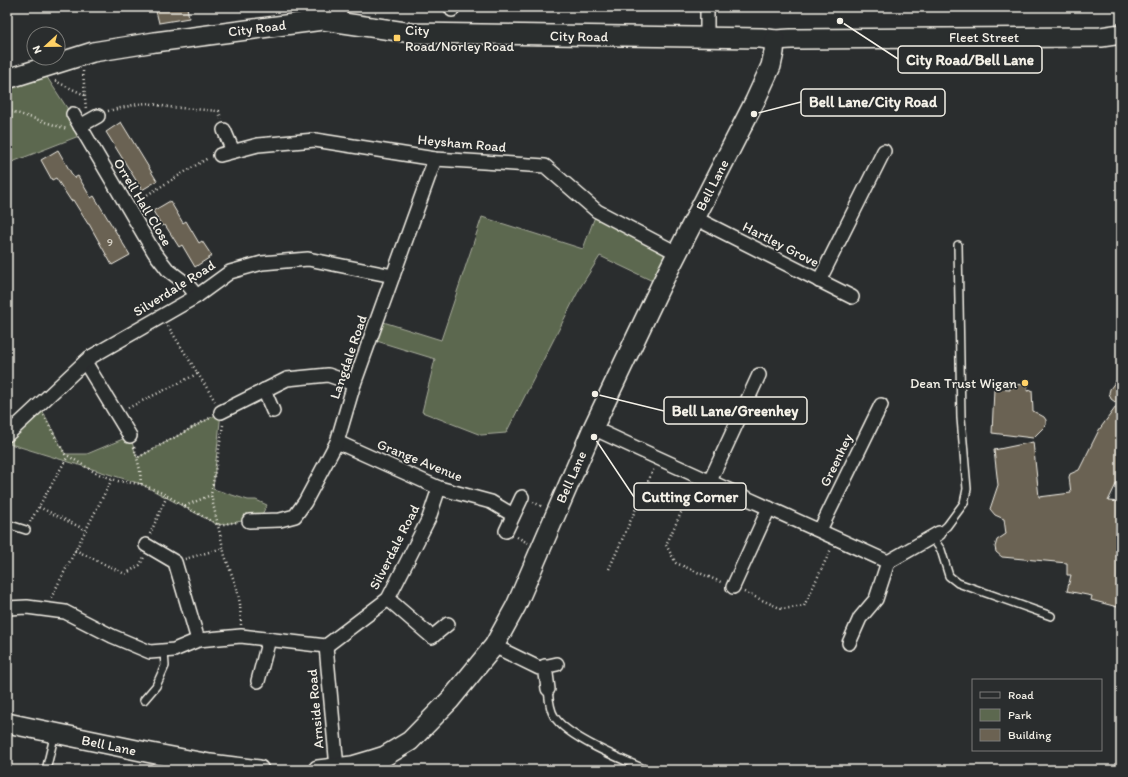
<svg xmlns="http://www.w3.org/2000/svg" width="1128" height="777" font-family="Itim,sans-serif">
  <rect width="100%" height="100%" fill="#2a2d2e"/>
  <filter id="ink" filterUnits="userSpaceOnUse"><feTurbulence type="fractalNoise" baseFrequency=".025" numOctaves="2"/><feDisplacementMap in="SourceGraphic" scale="8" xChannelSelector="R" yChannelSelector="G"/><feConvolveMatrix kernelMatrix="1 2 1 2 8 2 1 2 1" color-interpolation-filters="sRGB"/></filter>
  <g filter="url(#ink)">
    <g fill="#5c684f" stroke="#a8ac9c">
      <polygon points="41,68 84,134 7,164 7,80"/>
      <polygon points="597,211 677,253 661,285 600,256 581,286 506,433 481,435 422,412 435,359 370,339 377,320 441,340 482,217 583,249"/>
      <polygon points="39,404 65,454 87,454 130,436 137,458 221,412 213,489 248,500 256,500 267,505 260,518 218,525 141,484 7,443 7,436"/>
    </g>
    <g fill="#6b6252" stroke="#f4f1e8">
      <polygon points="155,7 187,7 189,18 159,23"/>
      <polygon points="121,122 157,181 142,190 106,132"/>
      <polygon points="58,150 74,178 78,176 91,198 94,196 130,255 112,265 89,224 88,224 73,200 71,201 56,178 52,180 41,160"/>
      <polygon points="170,201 183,223 186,221 199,243 202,241 212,256 195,267 182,245 179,247 165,225 162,226 153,211"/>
      <polygon points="1121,374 1121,474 1108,501 1121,502 1121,608 1091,600 1092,596 1067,591 1071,575 1067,575 1067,563 1002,557 996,552 995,547 997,540 1006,534 1004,519 995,515 990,509 998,485 994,450 1033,442 1039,497 1071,493 1069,477 1070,474 1079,470 1099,430 1118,404 1111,399 1109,393 1110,389"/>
      <polygon points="1010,384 1028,385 1027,391 1032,390 1033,411 1044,417 1046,420 1046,425 1033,438 992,433 994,389 1010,390"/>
    </g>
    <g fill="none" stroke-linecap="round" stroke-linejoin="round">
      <g stroke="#f4f1e8" stroke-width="10">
        <g id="lane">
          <polyline points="7,524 26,530"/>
          <polyline points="939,533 947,526 964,503 967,489 961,418 958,245"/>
          <polyline points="932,537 941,550 949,576 958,583 1051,616"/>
          <path d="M548,689C549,698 549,708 554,716C566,737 625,761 647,770"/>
          <polyline points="144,700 156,686 165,666 164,651"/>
          <polyline points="46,770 55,733"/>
        </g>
      </g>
      <g stroke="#f4f1e8" stroke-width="16">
        <g id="street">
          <polyline points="707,7 707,38"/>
          <polyline points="452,10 452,7"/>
          <polyline points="339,23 340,7"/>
          <polyline points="73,114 154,252 168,270 188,285 197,296"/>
          <polyline points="80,126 98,116"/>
          <polyline points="224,130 233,151"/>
          <polyline points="220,155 258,145 315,140 435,159 545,166 597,211 677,253"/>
          <polyline points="695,218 852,297"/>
          <polyline points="819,281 884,151"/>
          <polyline points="85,362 130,436"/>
          <polyline points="264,390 273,411"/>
          <polyline points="221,412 287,379 328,375 354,384"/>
          <path d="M593,428C691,474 790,517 888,562L939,533"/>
          <polyline points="7,435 89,358 197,296 230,272 262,263 308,259 393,276"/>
          <polyline points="337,442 439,488 491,502 513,515"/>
          <polyline points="710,481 759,375"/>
          <polyline points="249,521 280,520 295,516 305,502 337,442 354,384 435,159"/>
          <polyline points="820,530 881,405"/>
          <polyline points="506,531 522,497"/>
          <polyline points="146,545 175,562 198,640"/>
          <polyline points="733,587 769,508"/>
          <polyline points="388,599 432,637 448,624"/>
          <polyline points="7,608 27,607 65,612 112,636 150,652 174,650 198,640 241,636 326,646 388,599 429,518 439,488"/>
          <polyline points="849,643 860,618 876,599 888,562"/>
          <polyline points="326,646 337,768"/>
          <polyline points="494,646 539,668 557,664"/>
          <polyline points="545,666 548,689"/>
          <polyline points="258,681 269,639"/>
        </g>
      </g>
      <g stroke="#f4f1e8" stroke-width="22">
        <g id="secondary">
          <polyline points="7,79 93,52 155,42 323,20 412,33 761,38 775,40 791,39 1101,37 1121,34"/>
          <polyline points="7,723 151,753 210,764 259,770"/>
          <polyline points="318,770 352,766 369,761 385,756 410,741 450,700 494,646 516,606 593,428 661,285 755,101 771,66 774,52 775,40"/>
        </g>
      </g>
      <g stroke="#f4f1e8" stroke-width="2.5" stroke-dasharray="1 3" stroke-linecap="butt">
        <polyline points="83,71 86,110"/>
        <polyline points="55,81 85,95"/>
        <polyline points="7,110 67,129"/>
        <polyline points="108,111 138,104 147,103 168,107 219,111 221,119"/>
        <polyline points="137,201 208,158"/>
        <polyline points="168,326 215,401"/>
        <polyline points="128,408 197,374"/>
        <polyline points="44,415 54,435 65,454 96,473 118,481 141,484 162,493 218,525 238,522"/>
        <polyline points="223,425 211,495 225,556 237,589 240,604 241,625"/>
        <polyline points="134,447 137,458"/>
        <polyline points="141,484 140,470 137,458 210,418"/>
        <polyline points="693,487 666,545 676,563 723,583"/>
        <polyline points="533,502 543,507"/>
        <polyline points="185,506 211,495"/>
        <polyline points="39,507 86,530"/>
        <polyline points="30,522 68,456"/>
        <polyline points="150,534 167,496"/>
        <polyline points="517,537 528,543"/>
        <polyline points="75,550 125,574 140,565 144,557"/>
        <polyline points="185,559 223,548"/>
        <polyline points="609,569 654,468"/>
        <polyline points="744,592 782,609 804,606 831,549"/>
        <polyline points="51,598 112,479"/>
      </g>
      <use href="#lane" stroke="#2a2d2e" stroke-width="7"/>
      <use href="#street" stroke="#2a2d2e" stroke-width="13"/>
      <use href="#secondary" stroke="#2a2d2e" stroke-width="19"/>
    </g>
  </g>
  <g fill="#ffd166" stroke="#2a2d2e" stroke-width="1.5">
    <rect x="393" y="34" width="8" height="8" rx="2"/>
    <circle cx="1025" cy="383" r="4"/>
  </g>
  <g text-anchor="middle" stroke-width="3.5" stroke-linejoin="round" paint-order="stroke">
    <g font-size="12" fill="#d2cdc2">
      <text x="110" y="246">9</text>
    </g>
    <g font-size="14" fill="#f4f1e8" stroke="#2a2d2e">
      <text transform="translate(257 28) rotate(-7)" y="5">City Road</text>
      <text transform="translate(579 36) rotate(1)" y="5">City Road</text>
      <text x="984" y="42">Fleet Street</text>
      <text transform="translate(462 143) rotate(5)" y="5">Heysham Road</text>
      <text transform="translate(712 185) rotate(-63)" y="5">Bell Lane</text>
      <text transform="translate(143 202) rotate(59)" y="5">Orrell Hall Close</text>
      <text transform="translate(781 244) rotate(27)" y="5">Hartley Grove</text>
      <text transform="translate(174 288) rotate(-32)" y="5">Silverdale Road</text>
      <text transform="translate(348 357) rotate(-71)" y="5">Langdale Road</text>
      <text transform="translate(420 460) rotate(22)" y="5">Grange Avenue</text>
      <text transform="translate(836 460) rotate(-64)" y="5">Greenhey</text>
      <text transform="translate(571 477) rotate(-66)" y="5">Bell Lane</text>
      <text transform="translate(394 547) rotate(-63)" y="5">Silverdale Road</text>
      <text transform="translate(315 709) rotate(-95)" y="5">Arnside Road</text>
      <text transform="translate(109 745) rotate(12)" y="5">Bell Lane</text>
    </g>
    <g font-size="14" fill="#f4f1e8" stroke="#2a2d2e" text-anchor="start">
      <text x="405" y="35">City<tspan x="405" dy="16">Road/Norley Road</tspan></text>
      <text x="1017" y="388" text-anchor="end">Dean Trust Wigan</text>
    </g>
  </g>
  <path fill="none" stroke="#f4f1e8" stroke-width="1.5" d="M840 21L898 59M754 114L801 102M595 394L664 411M594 437L634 497"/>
  <g fill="#f4f1e8" stroke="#2a2d2e" stroke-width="1.5">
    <circle cx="840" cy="21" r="4"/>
    <circle cx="754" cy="114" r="4"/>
    <circle cx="595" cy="394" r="4"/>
    <circle cx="594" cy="437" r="4"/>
  </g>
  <g fill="#2a2d2e" stroke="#f4f1e8" stroke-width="1.5">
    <rect x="898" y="46" width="144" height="27" rx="4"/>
    <rect x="801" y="89" width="144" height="27" rx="4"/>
    <rect x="664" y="397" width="143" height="27" rx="4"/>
    <rect x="634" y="483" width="112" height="27" rx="4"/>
  </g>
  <g font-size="15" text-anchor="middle" font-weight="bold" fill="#f4f1e8">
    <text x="970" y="65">City Road/Bell Lane</text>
    <text x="873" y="107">Bell Lane/City Road</text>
    <text x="735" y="416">Bell Lane/Greenhey</text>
    <text x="690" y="502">Cutting Corner</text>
  </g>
  <rect width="1128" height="777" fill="none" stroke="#2a2d2e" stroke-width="24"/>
  <rect x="12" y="12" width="1104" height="753" fill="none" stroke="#f4f1e8" stroke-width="1.5" filter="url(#ink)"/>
  <rect x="972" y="679" width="130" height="72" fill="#2a2d2e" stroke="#7b7b78"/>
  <rect x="980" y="692" width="20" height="6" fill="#2a2d2e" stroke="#7b7b78"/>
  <text x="1008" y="699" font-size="12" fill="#f4f1e8">Road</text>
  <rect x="980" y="709" width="20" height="12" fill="#5c684f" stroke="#7b7b78"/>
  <text x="1008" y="719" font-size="12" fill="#f4f1e8">Park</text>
  <rect x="980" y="729" width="20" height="12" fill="#6b6252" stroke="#7b7b78"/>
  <text x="1008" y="739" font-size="12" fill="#f4f1e8">Building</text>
  <g transform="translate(46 46) rotate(248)"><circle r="19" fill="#2a2d2e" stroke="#7b7b78"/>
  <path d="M0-3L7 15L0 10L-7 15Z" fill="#ffd166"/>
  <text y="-6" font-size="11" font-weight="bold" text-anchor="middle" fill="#f4f1e8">N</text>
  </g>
</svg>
